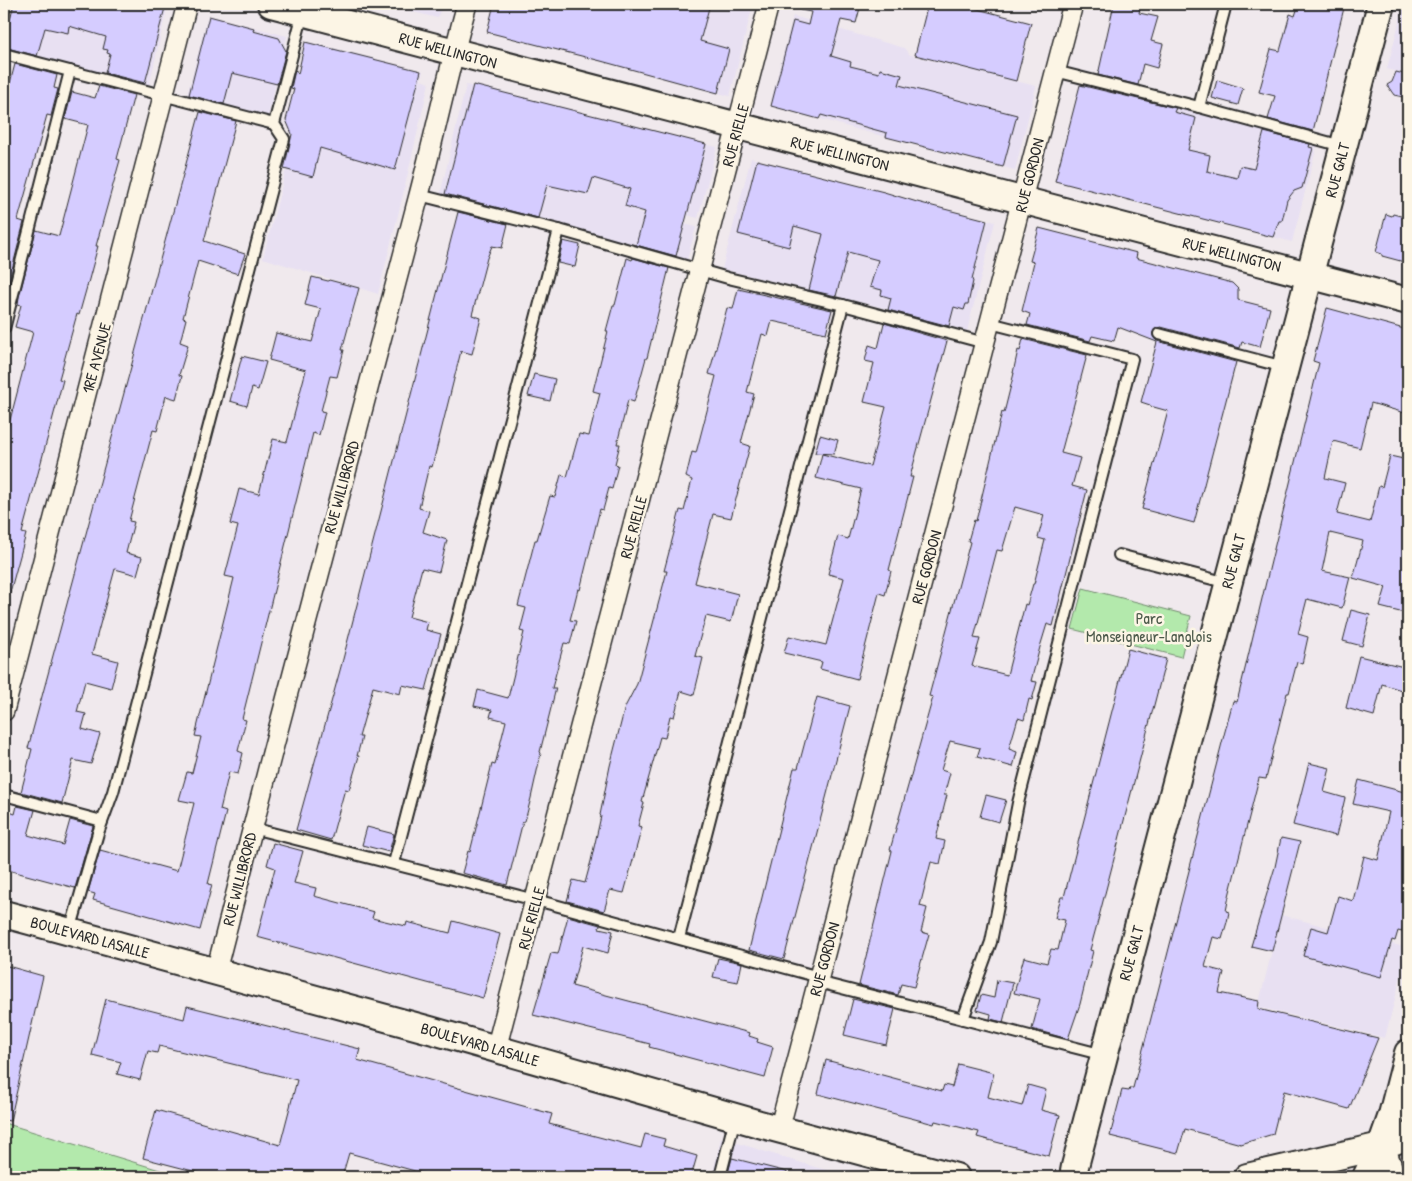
<svg xmlns="http://www.w3.org/2000/svg" width="1412" height="1181" font-family="'Patrick Hand',sans-serif">
  <rect width="100%" height="100%" fill="#f0e9ed"/>
  <filter id="ink" filterUnits="userSpaceOnUse"><feTurbulence type="fractalNoise" baseFrequency=".02" numOctaves="2"/><feDisplacementMap in="SourceGraphic" scale="10" xChannelSelector="R" yChannelSelector="G"/><feConvolveMatrix kernelMatrix="1 2 1 2 8 2 1 2 1" color-interpolation-filters="sRGB"/></filter>
  <g filter="url(#ink)">
    <g fill="#e8e0f2">
      <polygon points="15,4 168,4 149,86 4,47"/>
      <polygon points="383,4 443,4 437,18"/>
      <polygon points="495,4 753,4 730,96 489,32"/>
      <polygon points="1404,4 1408,4 1408,75 1387,69"/>
      <polygon points="208,15 287,36 268,117 187,96"/>
      <polygon points="793,16 904,48 910,55 1036,86 1015,170 859,130 807,115 771,101"/>
      <polygon points="309,42 423,71 421,80 429,83 401,203 378,294 263,258 295,135 288,121"/>
      <polygon points="1083,83 1199,112 1317,145 1292,242 1058,180"/>
      <polygon points="466,85 475,87 476,85 717,147 698,218 639,203 638,212 696,227 687,260 440,195"/>
      <polygon points="751,158 995,222 967,331 880,307 722,269"/>
      <polygon points="1281,915 1408,948 1385,1038 1258,1007"/>
      <polygon points="721,1138 815,1167 854,1177 712,1177"/>
    </g>
    <g fill="#b3e9ac" stroke="#6f8a6c">
      <polygon points="1083,588 1191,616 1181,657 1072,629"/>
      <polygon points="4,1123 183,1177 4,1177"/>
    </g>
    <g fill="#d5ccff" stroke="#2b2b2b" fill-rule="evenodd">
      <polygon points="14,4 166,4 145,83 105,73 110,54 107,53 108,50 103,49 106,37 69,26 68,33 45,28 37,56 4,47 4,41"/>
      <polygon points="494,4 710,4 700,41 729,49 718,93 601,61 487,32"/>
      <polygon points="801,4 861,4 856,23 841,20 831,56 851,62 850,66 879,73 880,69 902,75 899,85 1017,115 1003,167 886,137 887,133 821,115 819,119 771,106 793,21 808,25 811,12 800,10"/>
      <polygon points="928,4 958,4 1031,23 1016,81 915,55"/>
      <polygon points="1114,4 1141,4 1139,13 1158,17 1151,41 1163,44 1157,68 1143,64 1138,85 1098,75"/>
      <polygon points="1299,4 1345,4 1313,131 1268,119 1275,96 1259,92 1271,49 1280,51 1290,14 1295,16"/>
      <polygon points="209,16 254,28 253,31 279,38 286,51 277,84 232,73 224,104 189,95"/>
      <polygon points="305,42 421,71 395,170 320,148 313,177 284,169 292,134 286,120 294,89 291,88 295,70 298,74"/>
      <polygon points="15,64 57,75 54,88 58,89 51,116 47,115 18,220 24,222 6,293 4,292 4,106"/>
      <polygon points="1396,72 1408,75 1408,98 1394,95 1387,85 1392,82"/>
      <polygon points="1217,80 1243,88 1238,105 1212,98"/>
      <polygon points="473,85 706,144 676,256 636,245 645,212 625,206 630,189 593,178 588,194 547,185 538,218 445,194"/>
      <polygon points="1080,85 1176,108 1174,112 1196,118 1188,150 1210,155 1207,171 1237,178 1240,166 1254,169 1264,132 1310,144 1309,147 1313,148 1302,188 1294,191 1287,200 1282,221 1279,221 1273,237 1055,181"/>
      <polygon points="99,86 134,95 117,159 120,160 96,246 98,246 88,283 79,315 77,314 59,379 63,380 22,533 26,534 9,596 4,595 4,443 33,332 15,327 21,305 18,304 19,297 36,230 59,236 88,125 65,119 72,92 95,98"/>
      <polygon points="200,112 236,121 204,241 245,254 238,274 198,261 183,318 186,319 180,342 188,345 179,375 182,376 176,399 166,396 157,431 153,430 129,521 134,522 126,553 142,557 137,575 115,569 92,654 118,661 111,688 85,681 77,712 86,714 82,729 100,734 91,764 73,760 62,803 21,792 32,749 28,748"/>
      <polygon points="757,160 884,192 917,202 987,220 972,280 973,281 968,304 966,304 964,310 954,307 949,326 888,310 891,298 881,295 882,290 870,287 878,260 848,252 836,296 809,290 823,234 794,226 789,247 738,234"/>
      <polygon points="458,212 508,224 502,248 492,246 487,258 472,315 481,318 472,354 461,351 432,467 429,466 419,508 429,511 423,532 447,540 439,572 422,568 409,617 428,622 426,630 441,634 426,690 402,685 400,694 373,687 359,737 362,737 357,756 359,756 349,790 345,789 331,840 296,830 342,663"/>
      <polygon points="1386,214 1392,216 1393,214 1408,218 1408,263 1382,256 1382,254 1376,252"/>
      <polygon points="1039,228 1137,253 1136,258 1232,283 1238,289 1238,300 1270,308 1260,347 1242,342 1240,348 1161,327 1157,328 1153,332 1153,336 1157,341 1236,362 1194,523 1142,509 1168,411 1150,406 1150,405 1141,402 1157,342 1118,327 1114,341 1092,336 1090,341 1027,325 1030,314 1022,311 1034,262 1030,261"/>
      <polygon points="563,241 580,245 575,267 558,263"/>
      <polygon points="627,258 632,260 633,258 669,268 647,358 646,358 634,402 628,400 617,444 620,444 615,464 618,465 612,489 609,488 603,510 600,509 580,590 578,589 574,605 570,620 576,621 570,644 564,643 552,688 556,688 540,752 541,753 531,798 525,821 523,821 507,885 462,873 468,851 470,852 492,764 495,765 506,721 490,717 492,710 474,706 478,690 508,698 524,632 520,631 526,608 518,606 535,540 537,540 550,496 555,497 561,475 567,477 579,434 589,436 600,393 593,391 608,331 606,331 613,305 615,305"/>
      <polygon points="312,277 328,281 329,280 359,288 342,350 344,350 337,377 330,376 321,411 325,412 319,435 313,433 297,498 242,719 246,720 238,751 243,753 238,774 229,772 220,810 226,812 208,884 212,885 200,930 93,900 95,894 88,892 100,850 177,871 194,803 179,800 187,772 192,773 201,737 195,736 234,578 225,576 238,526 230,524 239,489 259,494 273,439 287,442 306,370 269,360 276,333 312,342 321,309 305,305"/>
      <polygon points="738,289 832,310 826,333 772,321 768,336 762,334 747,392 754,394 741,443 750,446 731,518 713,514 695,583 738,594 731,622 706,616 695,656 703,658 694,695 681,691 674,717 670,716 665,738 660,737 642,802 644,803 638,826 642,827 624,893 610,890 604,911 567,901 573,880 585,883 591,861 601,816 600,815 610,766 625,707 637,684 667,571 664,571 680,510 684,511 692,480 686,477 692,452 696,453 716,376 709,374 727,308 733,309"/>
      <polygon points="1327,308 1408,330 1408,414 1371,403 1360,448 1333,441 1325,478 1345,483 1337,514 1370,522 1379,486 1382,487 1390,456 1408,460 1408,614 1380,607 1386,587 1353,578 1363,541 1330,533 1322,571 1350,577 1342,608 1307,599 1298,634 1308,637 1302,664 1297,662 1289,693 1287,693 1266,779 1259,778 1229,896 1226,911 1229,912 1227,922 1222,939 1213,937 1205,967 1224,972 1219,993 1259,1001 1258,1009 1378,1038 1349,1109 1284,1091 1273,1134 1241,1144 1185,1129 1178,1153 1110,1136 1122,1090 1129,1091 1130,1088 1133,1088 1224,735 1233,701 1237,702 1319,363 1313,361"/>
      <polygon points="884,323 947,341 910,477 913,477 889,570 891,571 885,595 879,593 857,679 820,669 822,662 784,653 789,636 826,645 844,578 828,574 838,536 848,539 861,489 816,478 822,454 870,466 886,407 864,402 874,363 865,361 869,345 878,348"/>
      <path d="M1023,339L1087,355L1061,453L1080,458L1072,486L1087,490L1053,626L1047,624L1040,647L1031,681L1037,682L1032,700L1029,699L1024,720L1018,718L1009,749L1017,752L1013,767L977,757L980,748L950,741L941,770L950,773L944,795H947L936,839L945,841L940,864L931,862L920,906L927,908L921,932L929,934L914,987L901,984L898,995L859,985L892,851L890,850L933,697L929,696L970,542L968,541L974,520L976,521L1002,412L1004,413L1014,373H1013L1018,350L1020,351ZM1015,507L1044,515L1038,538L1045,540L1034,584H1033L1027,605L1025,604L1007,675L972,666L980,639L974,638L997,550L1002,551Z"/>
      <polygon points="242,356 266,362 258,390 252,388 247,406 230,401"/>
      <polygon points="534,374 555,379 550,401 528,396"/>
      <polygon points="820,435 838,440 834,454 815,453"/>
      <polygon points="1351,610 1370,615 1362,646 1343,641"/>
      <polygon points="1128,649 1166,659 1096,928 1090,950 1093,951 1080,1004 1068,1039 1032,1029 1040,999 1014,993 1024,957 1047,963 1051,949 1058,950 1065,920 1055,918 1061,897 1064,897"/>
      <polygon points="1359,656 1408,668 1408,692 1382,684 1374,716 1346,708"/>
      <polygon points="817,697 850,706 784,959 749,950 794,768 798,768"/>
      <polygon points="1309,763 1330,768 1324,792 1345,798 1336,836 1293,825"/>
      <polygon points="1359,780 1408,793 1408,906 1402,932 1398,931 1395,941 1392,940 1381,977 1303,956 1311,927 1328,932 1338,896 1353,901 1364,856 1378,860 1389,812 1353,804"/>
      <polygon points="986,795 1006,800 999,822 980,817"/>
      <polygon points="17,806 35,810 28,835 63,845 70,820 93,826 75,888 4,869 4,824 7,811 15,814"/>
      <polygon points="367,827 394,834 389,852 362,845"/>
      <polygon points="1281,838 1300,842 1272,951 1251,946 1275,867"/>
      <polygon points="273,843 303,851 294,883 316,888 314,896 374,912 372,918 406,926 407,922 450,933 453,921 500,934 483,998 257,937 275,868 267,865"/>
      <polygon points="568,916 600,925 599,928 613,931 608,953 583,946 572,986 750,1033 749,1036 758,1039 757,1042 773,1047 765,1078 649,1047 650,1044 533,1015 551,953 558,954"/>
      <polygon points="718,958 742,963 738,982 713,977"/>
      <polygon points="4,965 43,976 10,1121 4,1120"/>
      <polygon points="997,980 1013,983 1003,1022 990,1019 991,1014 977,1010 981,995 994,998"/>
      <polygon points="106,999 184,1019 187,1006 360,1049 357,1060 552,1114 549,1124 641,1148 645,1134 665,1139 663,1146 697,1156 691,1177 590,1177 576,1174 575,1177 437,1177 349,1153 342,1177 216,1177 143,1158 156,1110 280,1145 297,1080 159,1046 157,1053 148,1051 140,1080 117,1074 121,1062 92,1055"/>
      <polygon points="853,999 895,1009 886,1045 844,1035"/>
      <polygon points="826,1060 942,1091 944,1085 952,1087 958,1064 994,1073 988,1097 1022,1106 1028,1085 1046,1090 1041,1110 1060,1115 1049,1156 977,1137 979,1132 935,1121 934,1124 818,1094"/>
      <polygon points="732,1158 787,1172 786,1177 727,1177"/>
    </g>
    <g fill="none" stroke-linecap="round" stroke-linejoin="round">
      <g stroke="#2b2b2b" stroke-width="14">
        <g id="lane">
          <polyline points="4,54 274,124"/>
          <polyline points="1055,71 1199,107 1342,146"/>
          <polyline points="1199,107 1226,4"/>
          <polyline points="419,195 559,230 728,278 843,305 985,343"/>
          <polyline points="4,329 70,71"/>
          <polyline points="1159,334 1284,367"/>
          <polyline points="1119,555 1228,583"/>
          <polyline points="4,795 102,821"/>
          <polyline points="252,828 551,904 819,977"/>
          <polyline points="394,863 559,230"/>
          <polyline points="70,931 98,833 113,792 284,139 274,124 303,13"/>
          <polyline points="679,938 843,305"/>
          <polyline points="818,982 1104,1055"/>
          <polyline points="963,1019 991,942 1018,803 1132,359 990,323"/>
          <polyline points="720,1177 735,1118"/>
        </g>
      </g>
      <g stroke="#2b2b2b" stroke-width="22">
        <g id="street">
          <polyline points="4,711 187,4"/>
          <path d="M216,971C281,713 351,456 418,199C435,134 449,68 467,4"/>
          <polyline points="496,1049 769,4"/>
          <polyline points="779,1130 1073,4"/>
        </g>
      </g>
      <g stroke="#2b2b2b" stroke-width="30">
        <g id="secondary">
          <polyline points="271,4 1408,301"/>
          <polyline points="4,914 430,1030 763,1125 956,1177"/>
          <polyline points="1381,1146 1390,1171 1391,1177"/>
          <polyline points="1073,1177 1075,1166 1381,4"/>
          <polyline points="1247,1177 1381,1146 1408,1136"/>
          <polyline points="1366,1177 1381,1146 1392,1115 1408,1053"/>
        </g>
      </g>
      <use href="#lane" stroke="#fcf5e5" stroke-width="10"/>
      <use href="#street" stroke="#fcf5e5" stroke-width="19"/>
      <use href="#secondary" stroke="#fcf5e5" stroke-width="26"/>
    </g>
  </g>
  <g text-anchor="middle" stroke-width="5" stroke-linejoin="round" paint-order="stroke">
    <g font-size="16" fill="#2b2b2b" stroke="#fcf5e5">
      <text transform="translate(448 50) rotate(15)" y="6">RUE WELLINGTON</text>
      <text transform="translate(735 135) rotate(-75)" y="6">RUE RIELLE</text>
      <text transform="translate(840 153) rotate(14)" y="6">RUE WELLINGTON</text>
      <text transform="translate(1337 170) rotate(-75)" y="6">RUE GALT</text>
      <text transform="translate(1029 175) rotate(-76)" y="6">RUE GORDON</text>
      <text transform="translate(1232 254) rotate(14)" y="6">RUE WELLINGTON</text>
      <text transform="translate(96 358) rotate(-75)" y="6">1RE AVENUE</text>
      <text transform="translate(341 487) rotate(-75)" y="6">RUE WILLIBRORD</text>
      <text transform="translate(633 527) rotate(-75)" y="6">RUE RIELLE</text>
      <text transform="translate(1233 561) rotate(-76)" y="6">RUE GALT</text>
      <text transform="translate(926 567) rotate(-75)" y="6">RUE GORDON</text>
      <text transform="translate(239 879) rotate(-76)" y="6">RUE WILLIBRORD</text>
      <text transform="translate(531 918) rotate(-75)" y="6">RUE RIELLE</text>
      <text transform="translate(90 937) rotate(15)" y="6">BOULEVARD LASALLE</text>
      <text transform="translate(1131 953) rotate(-75)" y="6">RUE GALT</text>
      <text transform="translate(824 959) rotate(-75)" y="6">RUE GORDON</text>
      <text transform="translate(480 1044) rotate(16)" y="6">BOULEVARD LASALLE</text>
    </g>
    <g font-size="16" fill="#4d5a4b" stroke="#fcf5e5">
      <text x="1149" y="624">Parc<tspan x="1149" dy="18">Monseigneur-Langlois</tspan></text>
    </g>
  </g>
  <rect width="1412" height="1181" fill="none" stroke="#fcf5e5" stroke-width="20"/>
  <rect x="10" y="10" width="1392" height="1161" fill="none" stroke="#2b2b2b" stroke-width="2" filter="url(#ink)"/>
</svg>
